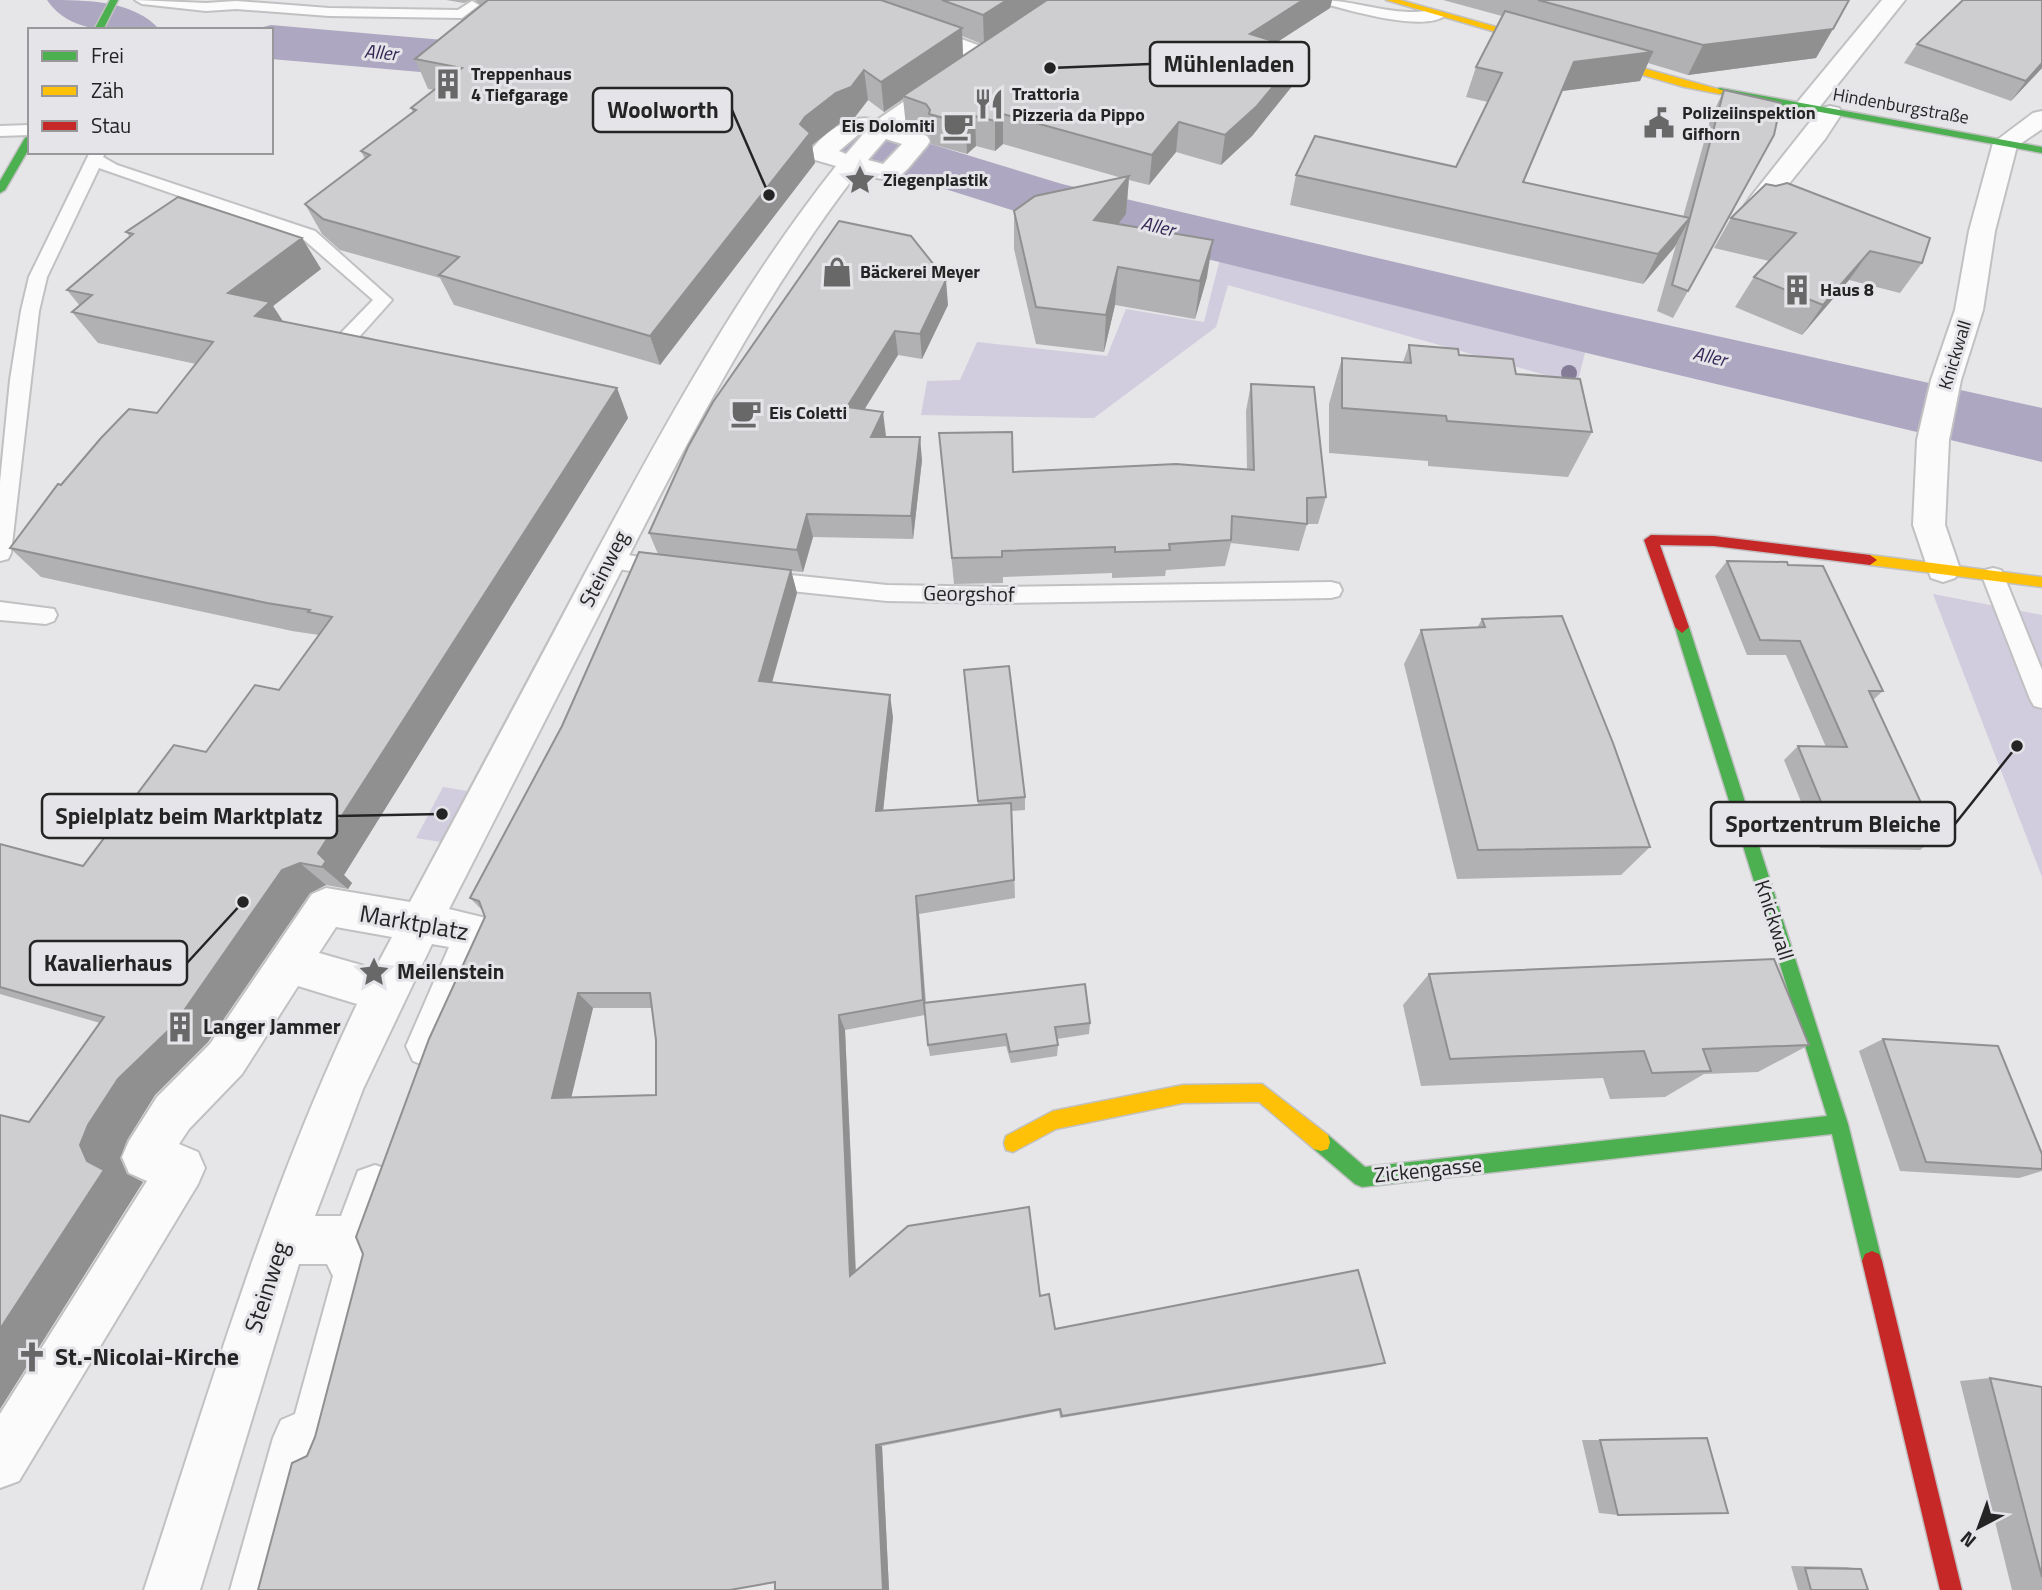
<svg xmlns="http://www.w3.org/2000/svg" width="2042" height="1590" font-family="'Titillium Web',sans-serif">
  <rect width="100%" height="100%" fill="#e6e5e7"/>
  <g fill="#d1ccde">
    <polygon points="1221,255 1586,349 1577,384 1228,285 1216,327 1094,418 921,415 927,381 960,380 977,342 1107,356 1126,309 1204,322"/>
    <polygon points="1933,594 2042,615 2042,877"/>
    <polygon points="443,787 467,791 441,842 416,838"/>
  </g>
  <polygon fill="#ada7c1" points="1969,399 2042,415 2042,445 1960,425"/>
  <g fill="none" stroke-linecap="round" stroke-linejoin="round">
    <g fill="#ada7c1" fill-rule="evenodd">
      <path d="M47,0C86,0 134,0 160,30C120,30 72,37 47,0Z"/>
      <polygon points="271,25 501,45 572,59 580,71 572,83 551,89 501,79 271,59 271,30 251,30"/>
      <polygon points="722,91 862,123 1062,184 1595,309 2042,408 2042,462 1595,355 1021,213 822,150 701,122 692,109 701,96"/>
    </g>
    <g stroke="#c1c0c2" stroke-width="4">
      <g id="lane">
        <polygon points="135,0 206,3 236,1 329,8 458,10 472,1 479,5 462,18 329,16 236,9 206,11 142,4"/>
        <path d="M1320,0C1350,0 1378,11 1409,12C1420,13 1437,7 1446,15C1425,33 1348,10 1322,3Z"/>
        <polygon points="30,125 30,135 0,136 0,126"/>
        <polygon points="90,152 106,152 103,157 117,165 315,231 392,300 359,337 378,342 380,346 378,350 371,352 339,343 337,339 339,335 373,300 303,239 99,168 47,277 39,311 11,553 8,559 0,561 0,482 10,380 21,311 29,277"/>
        <polygon points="608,552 667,561 675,563 678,569 675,575 667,577 600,566 597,560 600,554"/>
        <polygon points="1993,568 2001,570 2004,576 2042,670 2042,708 2034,706 2030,699 1982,576 1985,570"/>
        <polygon points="762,572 887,585 1004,587 1331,582 1339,584 1342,590 1339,596 1331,598 1004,603 887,601 762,588 754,586 751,580 754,574"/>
        <polygon points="0,602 54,609 57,615 54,621 46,624 0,620"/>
      </g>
    </g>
    <g stroke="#c1c0c2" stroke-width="4">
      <g id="street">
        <polygon points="841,0 868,0 890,13 994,51 998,56 994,61 978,61 874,23"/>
        <polygon points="1882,0 1905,0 1814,114 1805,116 1796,114 1793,109 1796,104"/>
        <path d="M949,74L957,76L961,81L957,86L899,127L927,136L930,141L927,146C898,179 902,186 857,173C762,297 691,434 620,573C563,685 506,797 449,909L494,920L500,933L477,977L443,1061L428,1067L413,1061L406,1046L449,947L432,944L363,1089L315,1216H341L358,1171L375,1165L392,1171L398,1188L378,1244L385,1261L341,1437L333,1455L319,1461L286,1590H230L273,1438L281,1420L295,1414L333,1276L327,1264H299L200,1590H144C209,1392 267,1192 357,1004L298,986L242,1074L189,1129L179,1144L198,1152L205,1168L198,1184L19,1481L0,1488V1414L147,1181L129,1173L122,1157L129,1141L157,1097L210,1044L312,894L326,888L410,902C470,790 530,678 589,566C663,428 738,290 836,166L812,159L808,154C824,132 850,112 877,120L941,76ZM864,133L846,154L839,151L859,134ZM886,139L902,144L883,164L868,160ZM336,927L392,937L375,969L319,953Z"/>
        <polygon points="1830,106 1839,108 1842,113 1825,139 1767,211 1758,213 1749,211 1745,205 1749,199 1821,108"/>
        <polygon points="2042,111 2042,129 2017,146 1995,231 1983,310 1961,380 1949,440 1945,525 1960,569 1955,578 1943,582 1931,578 1913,525 1917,440 1931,380 1955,310 1969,231 1993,143 2033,113"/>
      </g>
    </g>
    <g stroke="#c1c0c2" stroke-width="3">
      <g id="fast">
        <polygon points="110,0 118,0 103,30 94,30"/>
        <polygon points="1720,88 2042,147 2042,153 1717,93 1717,89"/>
        <polygon points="30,135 30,147 5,190 0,193 0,181 25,138"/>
        <polygon points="1682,621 1689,627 1848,1124 1882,1261 1879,1268 1872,1271 1865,1268 1862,1261 1832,1134 1362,1187 1355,1184 1314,1149 1312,1142 1314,1135 1321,1133 1328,1135 1365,1167 1827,1116 1675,627"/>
      </g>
    </g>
    <g stroke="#c1c0c2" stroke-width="3">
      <g id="slow">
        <polygon points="1386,0 1400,0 1725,91 1720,94 1684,87"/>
        <polygon points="1870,555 2042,577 2042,587 1870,565 1863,560"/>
        <polygon points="1262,1084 1328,1135 1330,1142 1328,1149 1321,1151 1314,1149 1259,1102 1183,1103 1056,1129 1013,1152 1006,1150 1004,1143 1006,1136 1053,1111 1183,1085"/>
      </g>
    </g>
    <g stroke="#c1c0c2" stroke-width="3">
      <g id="jam">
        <polygon points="1651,535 1714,536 1870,555 1877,560 1870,565 1714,546 1660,545 1689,627 1682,633 1675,627 1644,540"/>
        <polygon points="1872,1251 1879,1254 1882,1261 1962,1590 1940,1590 1862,1261 1865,1254"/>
      </g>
    </g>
    <use href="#lane" fill="#fbfbfb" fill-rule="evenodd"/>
    <use href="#street" fill="#fbfbfb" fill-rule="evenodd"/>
    <use href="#fast" fill="#4caf50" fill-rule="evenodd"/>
    <use href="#slow" fill="#ffc107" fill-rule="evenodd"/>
    <use href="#jam" fill="#c62828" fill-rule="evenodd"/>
  </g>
  <circle fill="#847b97" cx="1569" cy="373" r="8"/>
  <g fill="#b1b0b2" fill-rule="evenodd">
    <polygon points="446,0 471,0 464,3"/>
    <path d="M475,0H1332L1330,8L1277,42L1303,50L1297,80L1252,136L1221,165L1176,152L1149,185L1129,180L1126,214L1118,224L1207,277L1195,319L1115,305L1104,352L1036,344L1014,249V211L1122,178L1003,144L995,151L976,146L967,154L931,144L930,137L928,134L906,126L903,99L884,112L868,100L855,117L840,123L812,145L815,163L660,365L454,305L440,278L340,250L322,234L305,204L365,159L361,151L413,112L411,108L434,90L428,89L415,59L481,6ZM962,36L982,44L963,56Z"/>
    <polygon points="1443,0 1849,0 1816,58 1688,75 1648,63 1640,81 1562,91 1524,182 1683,217 1711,117 1724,90 1688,291 1673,318 1657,311 1676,245 1643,284 1290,205 1296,175 1456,167 1488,102 1466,97 1476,67 1502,16"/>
    <polygon points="2042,0 2042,68 2011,101 1904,63 1917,44"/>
    <polygon points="1731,218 1922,263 1900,293 1849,280 1802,335 1735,307 1754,277 1769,261 1714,248"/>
    <polygon points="126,232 302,238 321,269 273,306 283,322 617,388 628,418 344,875 352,883 348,889 326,885 310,893 208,1042 155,1095 127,1140 120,1158 127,1174 143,1182 0,1409 0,1115 29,1122 100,1023 0,994 0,844 83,866 206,752 279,690 319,635 292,631 41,577 10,548 61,485 157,413 196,364 98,343 72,312 80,306 67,290 130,237"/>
    <path d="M948,305L922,359L898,355L864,410L886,436L885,437L922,460L913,539L813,537L803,572L791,571L797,593L772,683L893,717L883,811L978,805L965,684L1025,797V810L1012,811L1015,898L919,914L926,1003L1090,1023L1089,1034L1057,1039L1058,1045L1057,1056L1011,1063L1006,1046L930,1056L928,1045L925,1015L845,1030L856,1271L1040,1296L1055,1329L1385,1363L1371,1367L1060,1418L1059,1411L882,1446L889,1590H775V1582L307,1456L315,1437L485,917L483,911L470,898L658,554L649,533L713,402ZM593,1008H652L656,1040V1095L571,1097Z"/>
    <polygon points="1409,345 1459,355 1516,374 1592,432 1568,477 1428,466 1428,461 1329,453 1329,404 1342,358 1403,362"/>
    <polygon points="1251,384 1326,497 1318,524 1307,524 1299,551 1231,543 1225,566 1166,570 1165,576 1112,578 1112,573 1003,577 1003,583 954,584 939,433 1013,472 1247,469 1246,411"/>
    <polygon points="1727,561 1788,565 1883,691 1873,700 1937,837 1920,850 1820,848 1784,760 1798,746 1826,747 1786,655 1747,655 1715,576"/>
    <polygon points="1482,619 1650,847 1621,875 1457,879 1404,664 1421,630 1477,628"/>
    <polygon points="1429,974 1809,1045 1758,1072 1704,1074 1665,1097 1610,1099 1603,1078 1421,1086 1403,1005"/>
    <polygon points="1883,1039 2042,1154 2042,1171 2019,1178 1900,1171 1859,1051"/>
    <polygon points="1990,1378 2042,1387 2042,1590 2012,1590 1960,1381"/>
    <polygon points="1582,1440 1600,1440 1618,1515 1599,1513"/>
    <polygon points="1791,1566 1846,1567 1861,1569 1868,1590 1798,1590"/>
  </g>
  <g fill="#909091">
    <polygon points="1007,0 1054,0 984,44 983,15"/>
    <polygon points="1303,0 1332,0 1330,8 1245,63 1250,34"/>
    <polygon points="962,28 963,58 903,96 903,99 884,112 881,82"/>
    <polygon points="1833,29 1816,58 1688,75 1703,45"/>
    <polygon points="1303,50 1297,80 1252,136 1221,165 1225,135"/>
    <polygon points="1653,52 1640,81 1562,91 1512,212 1574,62"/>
    <polygon points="2042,63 2042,68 2011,101 2026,81"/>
    <polygon points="864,70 868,100 855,117 840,123 812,145 815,163 660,365 650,336 805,117"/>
    <polygon points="1003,114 1003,144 995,151 995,121"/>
    <polygon points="975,116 976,146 967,154 966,124"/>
    <polygon points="1179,122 1176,152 1149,185 1152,155"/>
    <polygon points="1129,176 1126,214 1092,257 1094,220"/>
    <polygon points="1690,218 1674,248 1643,284 1658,254"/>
    <polygon points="302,238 321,269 273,306 290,332 276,347 228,293"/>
    <polygon points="1213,240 1207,277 1195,319 1200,281"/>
    <polygon points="1870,251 1849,280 1802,335 1823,305"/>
    <polygon points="1118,267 1115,305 1104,352 1106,315"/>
    <polygon points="946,280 948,305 922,359 920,334"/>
    <polygon points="895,331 898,355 851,431 847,407"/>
    <polygon points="617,388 628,418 344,875 352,883 348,889 322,867 318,853"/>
    <polygon points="883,412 886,436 874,461 871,437"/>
    <polygon points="920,437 922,460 913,539 911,516"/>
    <polygon points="807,514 813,537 803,572 797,550"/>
    <polygon points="791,570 797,593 766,703 759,681"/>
    <polygon points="890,695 893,717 881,831 876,811"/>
    <polygon points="300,863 326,885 310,893 208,1042 155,1095 127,1140 120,1158 127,1174 143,1182 0,1409 0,1329 87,1161 80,1145 88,1125 118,1079 282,870"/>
    <polygon points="916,896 919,914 926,1015 923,1000"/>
    <polygon points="578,993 593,1008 568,1111 552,1098"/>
    <polygon points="839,1015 845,1030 856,1283 850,1276"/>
    <polygon points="876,1445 882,1446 889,1590 883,1590"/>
  </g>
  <g fill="#cecdcf" stroke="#909091" stroke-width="2" fill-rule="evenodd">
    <polygon points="488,0 881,0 962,28 881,82 864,70 851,87 836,93 805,117 800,124 810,133 650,336 439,275 459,257 323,219 305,204 370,155 361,151 416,110 411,108 462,68 415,59"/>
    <polygon points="942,0 1007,0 983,15"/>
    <polygon points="1047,0 1303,0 1250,34 1303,50 1257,106 1225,135 1179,122 1152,155 1003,114 995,121 975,116 966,124 929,114 930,110 926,104 903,96"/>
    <polygon points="1538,0 1849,0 1833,29 1703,45"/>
    <polygon points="1963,0 2042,0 2042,63 2026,81 1917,44"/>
    <polygon points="1505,11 1653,52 1574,62 1523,182 1690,218 1658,254 1296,175 1315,136 1456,167 1502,73 1476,67"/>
    <polygon points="1724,90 1781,103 1774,135 1688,291 1672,285"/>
    <polygon points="1129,176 1094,220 1213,240 1200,281 1118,267 1106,315 1036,307 1014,211 1035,196"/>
    <polygon points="1787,183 1930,238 1922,263 1870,251 1823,305 1754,277 1796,233 1731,218 1766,184 1776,186"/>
    <polygon points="178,197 302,238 228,293 270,302 255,316 617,388 318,853 326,861 322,867 300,863 282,870 174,1025 118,1079 88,1125 80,1145 87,1161 104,1170 0,1329 0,1115 29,1122 104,1017 0,987 0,844 83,866 174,745 206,752 255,685 279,690 332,617 308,612 310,610 267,603 10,548 58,484 61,485 101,438 129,409 157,413 213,342 72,312 92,295 67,290 133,234 126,232"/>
    <polygon points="839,221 911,236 946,280 920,334 895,331 847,407 883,412 871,437 920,437 911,516 807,514 797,550 649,533 688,447 713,402"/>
    <polygon points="1409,345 1458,349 1459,355 1513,359 1516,374 1580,379 1592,432 1447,421 1446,416 1342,408 1342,358 1411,363"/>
    <polygon points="1251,384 1314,387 1326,497 1307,498 1307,524 1232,516 1231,540 1169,544 1170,550 1115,552 1115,547 1002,551 1002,557 952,558 939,433 1012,432 1013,472 1176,464 1254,470"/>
    <path d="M639,552L791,570L759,681L890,695L876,811L1011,803L1014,880L916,896L923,1000L839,1015L850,1276L908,1226L1029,1207L1040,1296L1049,1294L1055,1329L1358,1270L1385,1363L1062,1416L1060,1409L876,1445L883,1590H775V1582L730,1590H258L292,1463L307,1456L315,1437L363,1254L356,1237L429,1039L485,917L479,901L470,898L562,726ZM578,993H650L656,1040V1095L552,1098Z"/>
    <polygon points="1727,561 1787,562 1788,565 1823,566 1883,691 1869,691 1937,837 1835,836 1798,746 1847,747 1800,641 1760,640"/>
    <polygon points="1562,616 1613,743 1650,847 1478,850 1421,630 1485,627 1482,619"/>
    <polygon points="1009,666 1025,797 978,801 964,670"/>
    <polygon points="1774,959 1809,1045 1703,1049 1711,1071 1652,1073 1644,1051 1450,1059 1429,974"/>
    <polygon points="1085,984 1090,1023 1055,1027 1058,1045 1010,1052 1006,1034 928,1045 924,1003"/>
    <polygon points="1883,1039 1998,1046 2042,1154 2042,1169 1926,1162"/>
    <polygon points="1990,1378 2042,1387 2042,1577"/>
    <polygon points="1707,1438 1728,1513 1618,1515 1600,1440"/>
    <polygon points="1805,1568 1861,1569 1868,1590 1811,1590"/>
  </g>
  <defs>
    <g id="building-bare" transform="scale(2.415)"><path d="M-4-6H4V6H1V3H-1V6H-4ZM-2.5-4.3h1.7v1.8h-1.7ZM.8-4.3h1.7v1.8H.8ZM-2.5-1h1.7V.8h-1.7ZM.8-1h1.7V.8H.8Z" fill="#686869" stroke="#e5e4e8" stroke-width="2.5" paint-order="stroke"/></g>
    <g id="restaurant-bare" transform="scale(2.415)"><path d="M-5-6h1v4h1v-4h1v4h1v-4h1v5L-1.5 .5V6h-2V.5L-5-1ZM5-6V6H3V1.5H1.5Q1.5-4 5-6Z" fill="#686869" stroke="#e5e4e8" stroke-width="2.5" paint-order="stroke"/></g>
    <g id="civic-bare" transform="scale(2.415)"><path d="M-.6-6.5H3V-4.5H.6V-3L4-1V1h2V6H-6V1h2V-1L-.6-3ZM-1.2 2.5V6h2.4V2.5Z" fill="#686869" stroke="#e5e4e8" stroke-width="2.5" paint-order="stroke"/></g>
    <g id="cafe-bare" transform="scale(2.415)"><path d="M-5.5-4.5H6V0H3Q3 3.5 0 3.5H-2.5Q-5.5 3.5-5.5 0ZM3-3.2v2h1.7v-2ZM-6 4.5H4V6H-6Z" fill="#686869" stroke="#e5e4e8" stroke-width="2.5" paint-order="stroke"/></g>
    <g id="sight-bare" transform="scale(2.415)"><path d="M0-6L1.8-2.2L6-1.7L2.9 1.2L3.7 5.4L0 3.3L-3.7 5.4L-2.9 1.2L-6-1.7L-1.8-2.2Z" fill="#686869" stroke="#e5e4e8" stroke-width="2.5" paint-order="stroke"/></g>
    <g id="shop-bare" transform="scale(2.415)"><path d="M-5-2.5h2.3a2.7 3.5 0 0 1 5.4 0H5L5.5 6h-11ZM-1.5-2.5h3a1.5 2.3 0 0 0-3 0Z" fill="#686869" stroke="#e5e4e8" stroke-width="2.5" paint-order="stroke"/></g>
    <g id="church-bare" transform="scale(2.415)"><path d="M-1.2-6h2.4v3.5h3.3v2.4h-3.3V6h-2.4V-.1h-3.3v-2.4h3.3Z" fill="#686869" stroke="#e5e4e8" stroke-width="2.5" paint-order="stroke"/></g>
  </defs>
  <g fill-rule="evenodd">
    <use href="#building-bare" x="448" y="84"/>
    <use href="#restaurant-bare" x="989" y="104"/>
    <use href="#civic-bare" x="1659" y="123"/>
    <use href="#cafe-bare" x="958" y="126"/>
    <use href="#sight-bare" x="860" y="180"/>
    <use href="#shop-bare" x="837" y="272"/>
    <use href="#building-bare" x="1797" y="290"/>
    <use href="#cafe-bare" x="746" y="413"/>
    <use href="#sight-bare" x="374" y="972"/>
    <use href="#building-bare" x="180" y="1027"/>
    <use href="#church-bare" x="32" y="1357"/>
  </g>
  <g text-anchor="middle" stroke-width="6" stroke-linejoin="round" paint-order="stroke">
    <g font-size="18" font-weight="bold" fill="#242425" stroke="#e5e4e8" text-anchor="start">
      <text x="471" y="80">Treppenhaus<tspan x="471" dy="21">4 Tiefgarage</tspan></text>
      <text x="1012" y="100">Trattoria<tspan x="1012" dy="21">Pizzeria da Pippo</tspan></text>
      <text x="1682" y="119">Polizeiinspektion<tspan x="1682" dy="21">Gifhorn</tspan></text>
      <text x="935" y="132" text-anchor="end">Eis Dolomiti</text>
      <text x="883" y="186">Ziegenplastik</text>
      <text x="860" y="278">Bäckerei Meyer</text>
      <text x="1820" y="296">Haus 8</text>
      <text x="769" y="419">Eis Coletti</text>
    </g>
    <g font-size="18" fill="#242425" stroke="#e5e4e8">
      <text transform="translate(1901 106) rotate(10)" y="6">Hindenburgstraße</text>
      <text transform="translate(1955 355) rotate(-73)" y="6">Knickwall</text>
    </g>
    <g font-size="19" font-style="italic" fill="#352656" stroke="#e5e4e8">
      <text transform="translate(381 52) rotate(5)" y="7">Aller</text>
      <text transform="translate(1158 226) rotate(13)" y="7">Aller</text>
      <text transform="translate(1710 356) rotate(13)" y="7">Aller</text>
    </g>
    <g font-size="21" fill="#242425" stroke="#e5e4e8">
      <text transform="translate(604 569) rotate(-63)" y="7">Steinweg</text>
      <text transform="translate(969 594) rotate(1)" y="7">Georgshof</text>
      <text transform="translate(1774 920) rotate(72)" y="7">Knickwall</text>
      <text transform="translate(1428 1170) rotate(-6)" y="7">Zickengasse</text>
    </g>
    <g font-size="21" font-weight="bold" fill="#242425" stroke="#e5e4e8" text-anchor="start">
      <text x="397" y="979">Meilenstein</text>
      <text x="203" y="1034">Langer Jammer</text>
    </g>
    <g font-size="24" fill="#242425" stroke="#e5e4e8">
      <text transform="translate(414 923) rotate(10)" y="8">Marktplatz</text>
      <text transform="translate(267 1287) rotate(-72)" y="8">Steinweg</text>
    </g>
    <g font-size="24" font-weight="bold" fill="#242425" stroke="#e5e4e8" text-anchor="start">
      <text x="55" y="1365">St.-Nicolai-Kirche</text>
    </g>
  </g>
  <path fill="none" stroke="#242425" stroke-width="2.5" d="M1050 68L1150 64M769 195L732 110M442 814L337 816M2017 746L1955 824M243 902L187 963"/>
  <g fill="#242425" stroke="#e5e4e8" stroke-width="2.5">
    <circle cx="1050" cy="68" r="7"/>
    <circle cx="769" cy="195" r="7"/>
    <circle cx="442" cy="814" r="7"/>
    <circle cx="2017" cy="746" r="7"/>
    <circle cx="243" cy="902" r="7"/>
  </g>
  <g fill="#e5e4e8" stroke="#242425" stroke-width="2.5">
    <rect x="1150" y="42" width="159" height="44" rx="7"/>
    <rect x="593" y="88" width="139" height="44" rx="7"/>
    <rect x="42" y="794" width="295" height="44" rx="7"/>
    <rect x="1711" y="802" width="244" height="44" rx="7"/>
    <rect x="30" y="941" width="157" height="44" rx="7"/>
  </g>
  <g font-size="23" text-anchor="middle" font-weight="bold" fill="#242425">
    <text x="1229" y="72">Mühlenladen</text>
    <text x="663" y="118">Woolworth</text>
    <text x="189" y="824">Spielplatz beim Marktplatz</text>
    <text x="1833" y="832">Sportzentrum Bleiche</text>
    <text x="108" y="971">Kavalierhaus</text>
  </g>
  <rect x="28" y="28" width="245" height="126" fill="#e5e4e8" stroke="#98979a" stroke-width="2"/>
  <rect x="42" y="51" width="35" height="10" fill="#4caf50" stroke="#98979a" stroke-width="2"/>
  <text x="91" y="63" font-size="21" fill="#242425">Frei</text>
  <rect x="42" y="86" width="35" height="10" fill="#ffc107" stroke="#98979a" stroke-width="2"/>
  <text x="91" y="98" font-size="21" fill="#242425">Zäh</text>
  <rect x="42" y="121" width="35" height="10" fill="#c62828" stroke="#98979a" stroke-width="2"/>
  <text x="91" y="133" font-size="21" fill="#242425">Stau</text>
  <g transform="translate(1979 1527) rotate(221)" stroke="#e5e4e8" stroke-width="5" paint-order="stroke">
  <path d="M0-5L12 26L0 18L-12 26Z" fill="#242425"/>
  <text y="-10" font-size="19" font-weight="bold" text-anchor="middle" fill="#242425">N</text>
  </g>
</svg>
